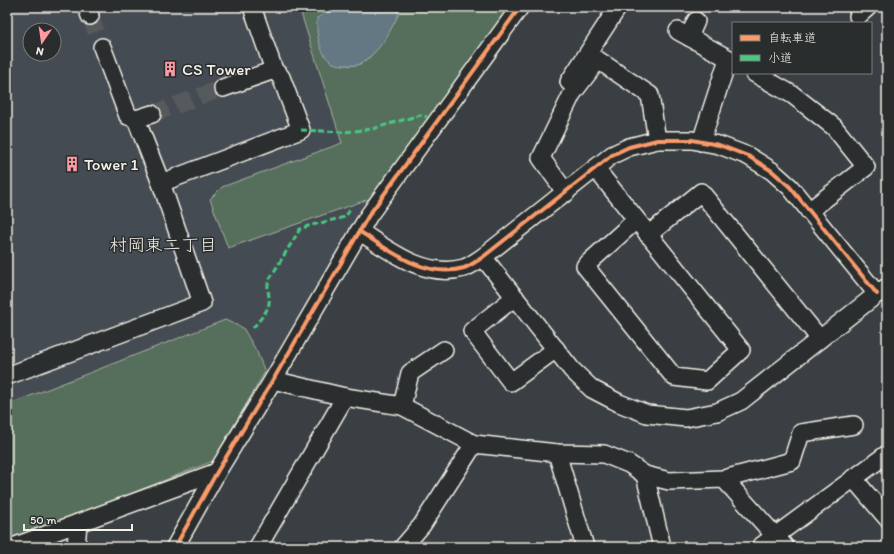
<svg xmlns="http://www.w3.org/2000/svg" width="894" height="554" font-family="Itim,'Klee One',sans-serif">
  <rect width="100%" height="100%" fill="#3a3f44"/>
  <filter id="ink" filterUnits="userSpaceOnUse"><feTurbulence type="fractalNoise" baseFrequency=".025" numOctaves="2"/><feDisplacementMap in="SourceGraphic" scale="8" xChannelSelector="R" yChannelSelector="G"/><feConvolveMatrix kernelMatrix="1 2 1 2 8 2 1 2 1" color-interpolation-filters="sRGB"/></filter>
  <g filter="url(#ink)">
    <path fill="#454b53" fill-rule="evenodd" d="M7,7H509L358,215L213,461L7,540ZM30,30H54V54H30Z"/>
    <g fill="#576e5b" stroke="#a6b0a2">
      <path d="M308,7H335L332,8L343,65C348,65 354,66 359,64C375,58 392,28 399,13L392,7H509L369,199L228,248L210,199L222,187L342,143L300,10Z"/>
      <polygon points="225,320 243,328 257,352 265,372 213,461 7,543 7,405"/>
    </g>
    <path fill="#647882" stroke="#9ea8ab" d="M335,7H392L399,13C391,31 379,53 360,64C357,66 352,65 348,65C344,65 337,65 333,63C319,55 316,33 317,18Z"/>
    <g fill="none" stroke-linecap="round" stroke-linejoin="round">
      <g stroke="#565a5d" stroke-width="17" stroke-dasharray="17 8" stroke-linecap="butt">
        <polyline points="90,16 102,47"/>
        <polyline points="152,114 223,88"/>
      </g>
      <g stroke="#f4f1e8" stroke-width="20">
        <g id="minor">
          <polyline points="87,7 90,16"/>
          <polyline points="858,16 868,7"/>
          <polyline points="678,31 733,61"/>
          <polyline points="689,37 696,21"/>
          <polyline points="102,47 128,116 136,119 152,114"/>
          <polyline points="754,73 793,95 834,127 866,167 809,211"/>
          <polyline points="569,82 618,7"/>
          <polyline points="223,88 274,70"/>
          <polyline points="701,142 728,59"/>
          <polyline points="596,169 741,350 707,381 674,377 585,266 636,220"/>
          <polyline points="161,183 301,130 281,77 274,70 252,7"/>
          <polyline points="566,193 541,158 572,94 598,60 650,95 657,140"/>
          <path d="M359,231C390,251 425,279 464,268C470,266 477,261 483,257L612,155L629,147L657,140H692L719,145L748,156L772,171L790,187L877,294"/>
          <polyline points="648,235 701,192 820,339"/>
          <polyline points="483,257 572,370 592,389 619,403 647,414 686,418 717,412 741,401 877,294 887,287"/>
          <polyline points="515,297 472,331 511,382 556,349"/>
          <polyline points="7,376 202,303 161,183 136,119"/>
          <polyline points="273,380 345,397 402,406 474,444 557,453 604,454 629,464 645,475 669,481 724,479 785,547"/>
          <polyline points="402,406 410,373 444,350"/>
          <polyline points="557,453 585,547"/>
          <polyline points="645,475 662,547"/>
          <polyline points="853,478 887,518"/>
          <polyline points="724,479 792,461 801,433 854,425"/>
          <polyline points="13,547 217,472"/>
          <polyline points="76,547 78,523"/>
          <polyline points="175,547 217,472 273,380 369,215 520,7"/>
          <polyline points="258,547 345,397"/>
          <polyline points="403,547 422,525 474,444"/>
          <polyline points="760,547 887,454"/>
        </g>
      </g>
      <use href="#minor" stroke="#2a2d2e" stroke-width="17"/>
      <g stroke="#46c982" stroke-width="3" stroke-dasharray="6 3" stroke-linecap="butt">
        <polyline points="301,130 343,132 355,131 372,129 420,115 427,117"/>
        <path d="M253,328C258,321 268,312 269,303C270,295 266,288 269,280L300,229L308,226L345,217L350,210"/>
      </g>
      <g stroke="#2a2d2e" stroke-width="6">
        <g id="cycleway">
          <path d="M359,231C390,251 425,279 464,268C470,266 477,261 483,257L612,155L629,147L657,140H692L719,145L748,156L772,171L790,187L877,294"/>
          <polyline points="175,547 217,472 273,380 369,215 520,7"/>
        </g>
      </g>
      <use href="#cycleway" stroke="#fa9b69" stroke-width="4"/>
    </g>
  </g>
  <defs>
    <g id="building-bare" transform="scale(1.2)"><path d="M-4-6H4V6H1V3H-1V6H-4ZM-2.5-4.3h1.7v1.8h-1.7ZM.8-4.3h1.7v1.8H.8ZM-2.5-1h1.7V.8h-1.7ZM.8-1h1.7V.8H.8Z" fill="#ff9aa2" stroke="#2a2d2e" stroke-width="2.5" paint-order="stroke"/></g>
  </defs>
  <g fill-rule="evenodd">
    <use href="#building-bare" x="170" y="69"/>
    <use href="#building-bare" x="72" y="164"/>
  </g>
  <g text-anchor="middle" stroke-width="3" stroke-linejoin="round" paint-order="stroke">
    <g font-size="17" fill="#f4f1e8" stroke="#2a2d2e" text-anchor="start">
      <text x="182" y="75">CS Tower</text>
      <text x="84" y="170">Tower 1</text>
    </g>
    <g font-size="18" fill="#f4f1e8" stroke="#2a2d2e">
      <text x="163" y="251">村岡東二丁目</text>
    </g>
  </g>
  <rect width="894" height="554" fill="none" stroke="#2a2d2e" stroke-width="24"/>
  <rect x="12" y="12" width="870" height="530" fill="none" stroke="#f4f1e8" stroke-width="1.5" filter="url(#ink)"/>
  <rect x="732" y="22" width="140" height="52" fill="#2a2d2e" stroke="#7b7b78"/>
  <rect x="740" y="35" width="20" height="6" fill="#fa9b69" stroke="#7b7b78"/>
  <text x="768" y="42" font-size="12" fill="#f4f1e8">自転車道</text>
  <rect x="740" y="55" width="20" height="6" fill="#46c982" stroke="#7b7b78"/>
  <text x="768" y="62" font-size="12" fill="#f4f1e8">小道</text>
  <g transform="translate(42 42) rotate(193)"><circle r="19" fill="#2a2d2e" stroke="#7b7b78"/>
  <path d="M0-3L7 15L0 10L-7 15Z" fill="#ff9aa2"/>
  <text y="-6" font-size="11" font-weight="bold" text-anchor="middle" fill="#f4f1e8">N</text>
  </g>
  <path d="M24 524v6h108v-6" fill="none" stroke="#f4f1e8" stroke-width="2"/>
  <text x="30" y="524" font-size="12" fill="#f4f1e8" stroke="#2a2d2e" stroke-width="3" paint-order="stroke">50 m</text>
</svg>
